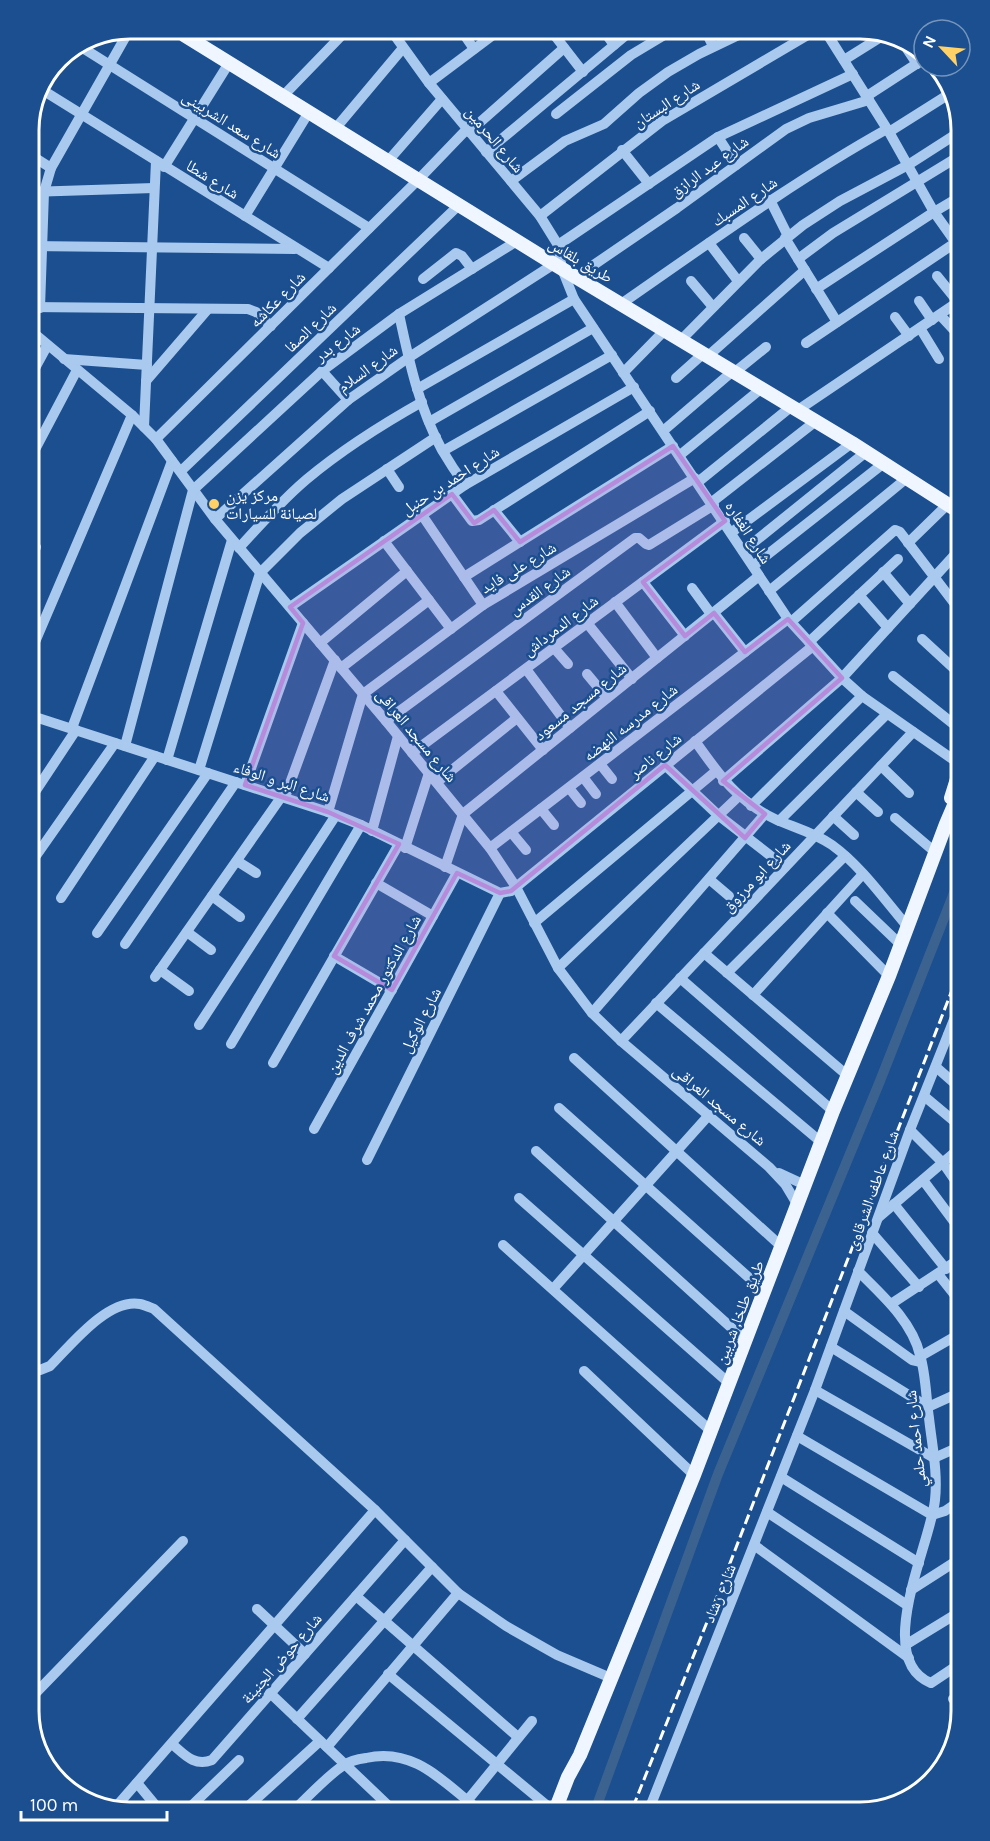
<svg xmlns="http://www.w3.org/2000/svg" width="990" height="1841" font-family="Karla,'Noto Naskh Arabic',sans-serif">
  <rect width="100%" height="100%" fill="#1b4f8f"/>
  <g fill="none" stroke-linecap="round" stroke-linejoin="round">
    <polyline stroke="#3c6290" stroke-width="10" points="596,1808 718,1474 880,1081 961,875"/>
    <g stroke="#a9c9ee" stroke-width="10">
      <polyline points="824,29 889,132 934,212 961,250"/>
      <polyline points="705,30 713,46"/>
      <polyline points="604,31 614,45"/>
      <polyline points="552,32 583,72"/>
      <polyline points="393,33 429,83 540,216 558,245 562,269 574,299 788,619 842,678 862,696 961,765"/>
      <polyline points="463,33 474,49"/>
      <polyline points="78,45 369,228"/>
      <polyline points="905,46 917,64"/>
      <polyline points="844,60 884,35"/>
      <polyline points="429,83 497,32"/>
      <polyline points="44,91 329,268"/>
      <polyline points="283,96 343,34"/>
      <polyline points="867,96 924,59"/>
      <polyline points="556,114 631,55 671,31"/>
      <polyline points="335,129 403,48"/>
      <polyline points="469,132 564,48"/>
      <polyline points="889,132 954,91"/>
      <polyline points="718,137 736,165"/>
      <polyline points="622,150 649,184"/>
      <polyline points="486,152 631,31"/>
      <polyline points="29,154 51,168"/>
      <polyline points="388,161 442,99"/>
      <polyline points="164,167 229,63"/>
      <polyline points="511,181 565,141 604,124 639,93 668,72 699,54 749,30"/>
      <polyline points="29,192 154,188"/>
      <polyline points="770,200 788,236"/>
      <polyline points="245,216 309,112"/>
      <polyline points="540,216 662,121 818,29"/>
      <polyline points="744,238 761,259"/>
      <polyline points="785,238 837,322"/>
      <polyline points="709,243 738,281"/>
      <polyline points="558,245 718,137 853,74"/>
      <polyline points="29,246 295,249"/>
      <polyline points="798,259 833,233 961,155"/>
      <polyline points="937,276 958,302"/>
      <polyline points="576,277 677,208 786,129 809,118 869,100"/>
      <polyline points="423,279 456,253 462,256 472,269"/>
      <polyline points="691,281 713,307"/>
      <polyline points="816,289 934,212 961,196"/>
      <polyline points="919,301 932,320"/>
      <path d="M621,304C709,243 794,181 887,129"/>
      <polyline points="29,307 248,309 256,312 271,326"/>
      <polyline points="40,308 44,192 51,168 126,36"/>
      <path d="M399,314C409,361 419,408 442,450C449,462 457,474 465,485"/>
      <polyline points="940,315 953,329"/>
      <polyline points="895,317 909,336"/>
      <polyline points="920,328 939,359"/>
      <polyline points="29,329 132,415 156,439 215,519 386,721 490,848 516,887 558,968 592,1013 621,1041 769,1167 785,1184 797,1204"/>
      <polyline points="681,340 761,259 803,225 840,201 908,165 961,131"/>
      <polyline points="806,343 955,243"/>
      <polyline points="708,356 805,270"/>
      <polyline points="64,359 147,365"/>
      <polyline points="955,369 961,364"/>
      <polyline points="322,371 348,400"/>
      <polyline points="735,372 766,347"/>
      <polyline points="623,373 665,330"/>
      <polyline points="676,378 704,353"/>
      <polyline points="29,379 47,346"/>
      <polyline points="146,381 208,309"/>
      <polyline points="417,389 574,299"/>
      <polyline points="798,410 961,300"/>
      <polyline points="429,422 593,328"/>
      <polyline points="144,427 156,161"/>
      <polyline points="663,431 733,371"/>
      <polyline points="156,439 418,180 467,129"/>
      <polyline points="443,451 612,355"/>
      <polyline points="680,455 762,388"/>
      <polyline points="29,461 77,370"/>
      <polyline points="387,469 399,487"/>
      <polyline points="181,471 459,205"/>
      <polyline points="698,482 792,406"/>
      <polyline points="452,494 472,521 479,520 650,411"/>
      <polyline points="712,502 816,421"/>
      <polyline points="494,510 520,542"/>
      <polyline points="422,515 483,605"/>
      <polyline points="215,519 348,400 408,358 554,264"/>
      <polyline points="732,532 852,443"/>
      <polyline points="384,541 451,629"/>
      <polyline points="908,543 948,504"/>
      <path d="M239,548C261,524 282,500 307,479C343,449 381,425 422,402"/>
      <polyline points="743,551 866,452"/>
      <polyline points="29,564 36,547"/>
      <polyline points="753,566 884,463"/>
      <polyline points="883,572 910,604"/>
      <polyline points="464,577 673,446"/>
      <polyline points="643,582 685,636"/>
      <polyline points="692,588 711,614"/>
      <polyline points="769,591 907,478"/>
      <polyline points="859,595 888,628"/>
      <polyline points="615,602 657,658"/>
      <polyline points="290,607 465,485 634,387"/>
      <polyline points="714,613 745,652"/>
      <polyline points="791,622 895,530 900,532 961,612"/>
      <polyline points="587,623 632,679"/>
      <polyline points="922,639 961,675"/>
      <polyline points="809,642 898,559"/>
      <polyline points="320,643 407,571"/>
      <polyline points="554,648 568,664"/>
      <polyline points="29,656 132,415"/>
      <polyline points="341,668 429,600"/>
      <polyline points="526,669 570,728"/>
      <polyline points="587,674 607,698"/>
      <polyline points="893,676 961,730"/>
      <polyline points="496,691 543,750"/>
      <polyline points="29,715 328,812 361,825 500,893 511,891 813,646"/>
      <polyline points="386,721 635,538 639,538 646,544 649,545 714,505"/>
      <polyline points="72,728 172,461"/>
      <path d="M695,741C719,775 738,802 777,820C796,828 815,833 832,845C861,866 884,899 907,926"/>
      <polyline points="125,746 193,490 322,371 399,314 517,241"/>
      <polyline points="412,753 725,521"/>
      <polyline points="167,760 232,540"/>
      <polyline points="600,764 612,779"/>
      <polyline points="665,765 718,815 785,867"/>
      <polyline points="881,766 909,793"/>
      <polyline points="199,770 260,573 300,533 342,499 436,437"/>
      <polyline points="583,777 596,794"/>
      <polyline points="723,781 842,678 961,548"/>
      <polyline points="437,782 517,718"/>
      <polyline points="245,785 303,623"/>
      <polyline points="569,788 581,803"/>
      <polyline points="856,792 878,812"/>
      <polyline points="285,797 335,660"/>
      <polyline points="29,801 76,730"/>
      <polyline points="751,806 862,696"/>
      <polyline points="541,809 554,825"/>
      <polyline points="328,812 363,694 483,605 695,478"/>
      <polyline points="833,816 854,835"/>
      <polyline points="895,818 935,852"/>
      <polyline points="779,821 887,714"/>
      <polyline points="372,831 398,736"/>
      <polyline points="511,832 526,850"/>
      <polyline points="405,848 429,773"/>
      <polyline points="490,848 788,619"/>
      <polyline points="237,861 256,873"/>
      <polyline points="31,863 115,743"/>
      <polyline points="445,867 463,814 759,576"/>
      <polyline points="709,879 729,896"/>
      <polyline points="376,883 433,916"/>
      <polyline points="212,896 240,917"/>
      <polyline points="61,898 155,756"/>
      <polyline points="855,901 901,945"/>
      <polyline points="827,913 889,976"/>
      <polyline points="534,923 716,771"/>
      <polyline points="187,932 211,950"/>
      <polyline points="97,933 208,773"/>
      <polyline points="125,944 236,782"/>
      <polyline points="704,953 848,1076"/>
      <polyline points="334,956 392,990"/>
      <polyline points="558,968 739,796"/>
      <polyline points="160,970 189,991"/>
      <polyline points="727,973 845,856"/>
      <polyline points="155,977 282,796"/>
      <polyline points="680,978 833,1111"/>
      <polyline points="753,995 862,875"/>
      <polyline points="656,1003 821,1142"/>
      <polyline points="592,1013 765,814"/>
      <polyline points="199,1025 336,815"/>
      <polyline points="948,1035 961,1047"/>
      <polyline points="621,1041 913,732"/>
      <polyline points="231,1044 361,825"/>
      <polyline points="574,1058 782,1247"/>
      <polyline points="273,1063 399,844"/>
      <polyline points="936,1067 961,1089"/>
      <polyline points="924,1096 961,1127"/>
      <polyline points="559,1108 765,1292"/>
      <polyline points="314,1129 457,873"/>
      <polyline points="910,1130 943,1163 961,1189"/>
      <polyline points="536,1151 746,1341"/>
      <polyline points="367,1160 500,893"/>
      <polyline points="779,1173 805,1185"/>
      <polyline points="923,1180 961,1231"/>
      <polyline points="519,1198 730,1384"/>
      <polyline points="894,1204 946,1269"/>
      <polyline points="879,1217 961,1147"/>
      <polyline points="872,1233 919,1287"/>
      <polyline points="503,1245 711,1431"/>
      <path d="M858,1271C882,1295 912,1321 920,1355C926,1375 926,1398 929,1418C932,1445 938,1473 935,1500C931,1543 872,1659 931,1683L961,1663"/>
      <polyline points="938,1274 961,1303"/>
      <polyline points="553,1289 709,1115"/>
      <polyline points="891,1304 961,1258"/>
      <polyline points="844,1311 912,1360 921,1362"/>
      <polyline points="831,1347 928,1407 961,1392"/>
      <polyline points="921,1356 961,1333"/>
      <path d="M29,1367L40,1370L50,1366C71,1345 108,1298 140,1304C145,1305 149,1307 154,1309L375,1510L458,1593L506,1626L557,1655L611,1678"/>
      <polyline points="584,1371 694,1475"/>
      <polyline points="815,1390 934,1458 961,1446"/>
      <polyline points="797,1436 932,1515 945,1511 961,1500"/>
      <polyline points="781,1477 919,1563"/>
      <polyline points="767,1512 907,1605"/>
      <polyline points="754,1545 909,1658"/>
      <polyline points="911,1590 961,1558"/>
      <polyline points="356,1596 518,1737"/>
      <polyline points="257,1609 305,1654"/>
      <polyline points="907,1644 961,1611"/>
      <polyline points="388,1674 550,1808"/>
      <polyline points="270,1693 393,1810"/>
      <polyline points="953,1699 961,1704"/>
      <polyline points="29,1700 183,1541"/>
      <polyline points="297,1719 432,1567"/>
      <path d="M172,1744C184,1754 194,1767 212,1760L405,1540"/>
      <polyline points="327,1747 458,1593"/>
      <polyline points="137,1783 161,1812"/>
      <polyline points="467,1801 532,1721"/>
      <polyline points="650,1807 815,1390 910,1130 961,1002"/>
      <polyline points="114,1809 375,1510"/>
      <polyline points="243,1811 320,1741"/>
      <path d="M293,1811C308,1797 328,1775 344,1765C350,1761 359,1759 366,1758C414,1747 443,1782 478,1809"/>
      <polyline points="185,1812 239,1760"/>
    </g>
    <g stroke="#f0f6ff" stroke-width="14">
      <polyline points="184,35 554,264 852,443 961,513"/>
      <polyline points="951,798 961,766"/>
      <polyline points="556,1808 568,1777 580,1755 694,1475 833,1111 889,976 946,824 961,789"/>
    </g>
    <polyline stroke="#fff" stroke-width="3" stroke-dasharray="10 4.5" stroke-linecap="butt" points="633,1807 713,1607 961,967"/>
  </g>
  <path fill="#b68bdc" fill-opacity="0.2" stroke="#b68bdc" stroke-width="4.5" stroke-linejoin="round" d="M673,446L725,521L643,582L685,636L714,613L745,652L788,619L842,678L723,781L765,814L745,838L665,765L511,891L500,893L457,873L392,990L334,956L399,844L328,812L245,785L303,623L290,607L452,494L474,523L494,510L520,542Z"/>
  <circle fill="#ffd166" stroke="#1b4f8f" stroke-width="2" cx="214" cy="504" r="6"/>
  <g text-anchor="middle" stroke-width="5" stroke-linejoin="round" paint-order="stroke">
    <g font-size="16" fill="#fff" stroke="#1b4f8f">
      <text transform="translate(666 103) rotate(-33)" y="6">شارع البستان</text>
      <text transform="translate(232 124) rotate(32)" y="6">شارع سعد الشربينى</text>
      <text transform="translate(495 139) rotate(50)" y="6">شارع الحرمين</text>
      <text transform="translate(709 166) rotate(-36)" y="6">شارع عبد الرازق</text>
      <text transform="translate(213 179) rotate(32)" y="6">شارع شطا</text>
      <text transform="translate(744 201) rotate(-34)" y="6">شارع المسبك</text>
      <text transform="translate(581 260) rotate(31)" y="6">طريق بلقاس</text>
      <text transform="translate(277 299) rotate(-45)" y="6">شارع عكاشه</text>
      <text transform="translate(310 327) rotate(-44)" y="6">شارع الصفا</text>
      <text transform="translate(337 342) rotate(-37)" y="6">شارع بدر</text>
      <text transform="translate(367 368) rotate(-36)" y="6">شارع السلام</text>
      <text transform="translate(450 480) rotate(-33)" y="6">شارع احمد بن حنبل</text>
      <text transform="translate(749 532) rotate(57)" y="6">شارع الغفاره</text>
      <text transform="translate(518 567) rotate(-31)" y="6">شارع على فايد</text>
      <text transform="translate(539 590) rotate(-36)" y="6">شارع القدس</text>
      <text transform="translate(560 625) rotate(-37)" y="6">شارع الدمرداش</text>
      <text transform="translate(580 701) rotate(-39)" y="6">شارع مسجد مسعود</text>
      <text transform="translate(630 722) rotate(-38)" y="6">شارع مدرسه النهضه</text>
      <text transform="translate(417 735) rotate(50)" y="6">شارع مسجد العراقى</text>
      <text transform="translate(655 755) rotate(-39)" y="6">شارع ناصر</text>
      <text transform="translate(282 781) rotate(18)" y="6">شارع البر و الوفاء</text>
      <text transform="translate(756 876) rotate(-47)" y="6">شارع ابو مرزوق</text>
      <text transform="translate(373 994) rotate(-61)" y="6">شارع الدكتور محمد شرف الدين</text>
      <text transform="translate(420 1020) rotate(-63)" y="6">شارع الوكيل</text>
      <text transform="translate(720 1105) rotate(40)" y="6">شارع مسجد العراقى</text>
      <text transform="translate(872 1190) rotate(-70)" y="6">شارع عاطف الشرقاوى</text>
      <text transform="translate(739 1312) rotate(-69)" y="6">طريق طلخا, شربين</text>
      <text transform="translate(915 1439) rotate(-96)" y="6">شارع احمد حلمي</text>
      <text transform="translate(719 1593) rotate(-68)" y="6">شارع رشاد</text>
      <text transform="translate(281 1658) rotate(-49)" y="6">شارع حوض الجنينة</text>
    </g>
    <g font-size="16" fill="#fff" stroke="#1b4f8f" text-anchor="start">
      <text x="226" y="501">مركز يزن<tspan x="226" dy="18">لصيانة للسيارات</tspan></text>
    </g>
  </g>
  <path d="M0 0H990V1841H0ZM130 39H860A91 91 0 0 1 951 130V1711A91 91 0 0 1 860 1802H130A91 91 0 0 1 39 1711V130A91 91 0 0 1 130 39Z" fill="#1b4f8f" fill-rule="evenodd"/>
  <path fill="none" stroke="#fff" stroke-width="3" d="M130 39H860A91 91 0 0 1 951 130V1711A91 91 0 0 1 860 1802H130A91 91 0 0 1 39 1711V130A91 91 0 0 1 130 39Z"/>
  <g transform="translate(942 48) rotate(296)"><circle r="28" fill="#1b4f8f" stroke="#7695bc" stroke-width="1.5"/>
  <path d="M0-4.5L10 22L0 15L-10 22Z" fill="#ffd166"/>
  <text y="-9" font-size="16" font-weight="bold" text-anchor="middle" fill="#ffffff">N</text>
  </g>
  <path d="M21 1811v9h146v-9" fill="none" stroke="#ffffff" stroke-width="3"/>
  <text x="30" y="1811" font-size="18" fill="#ffffff" stroke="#1b4f8f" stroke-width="4.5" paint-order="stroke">100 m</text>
</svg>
